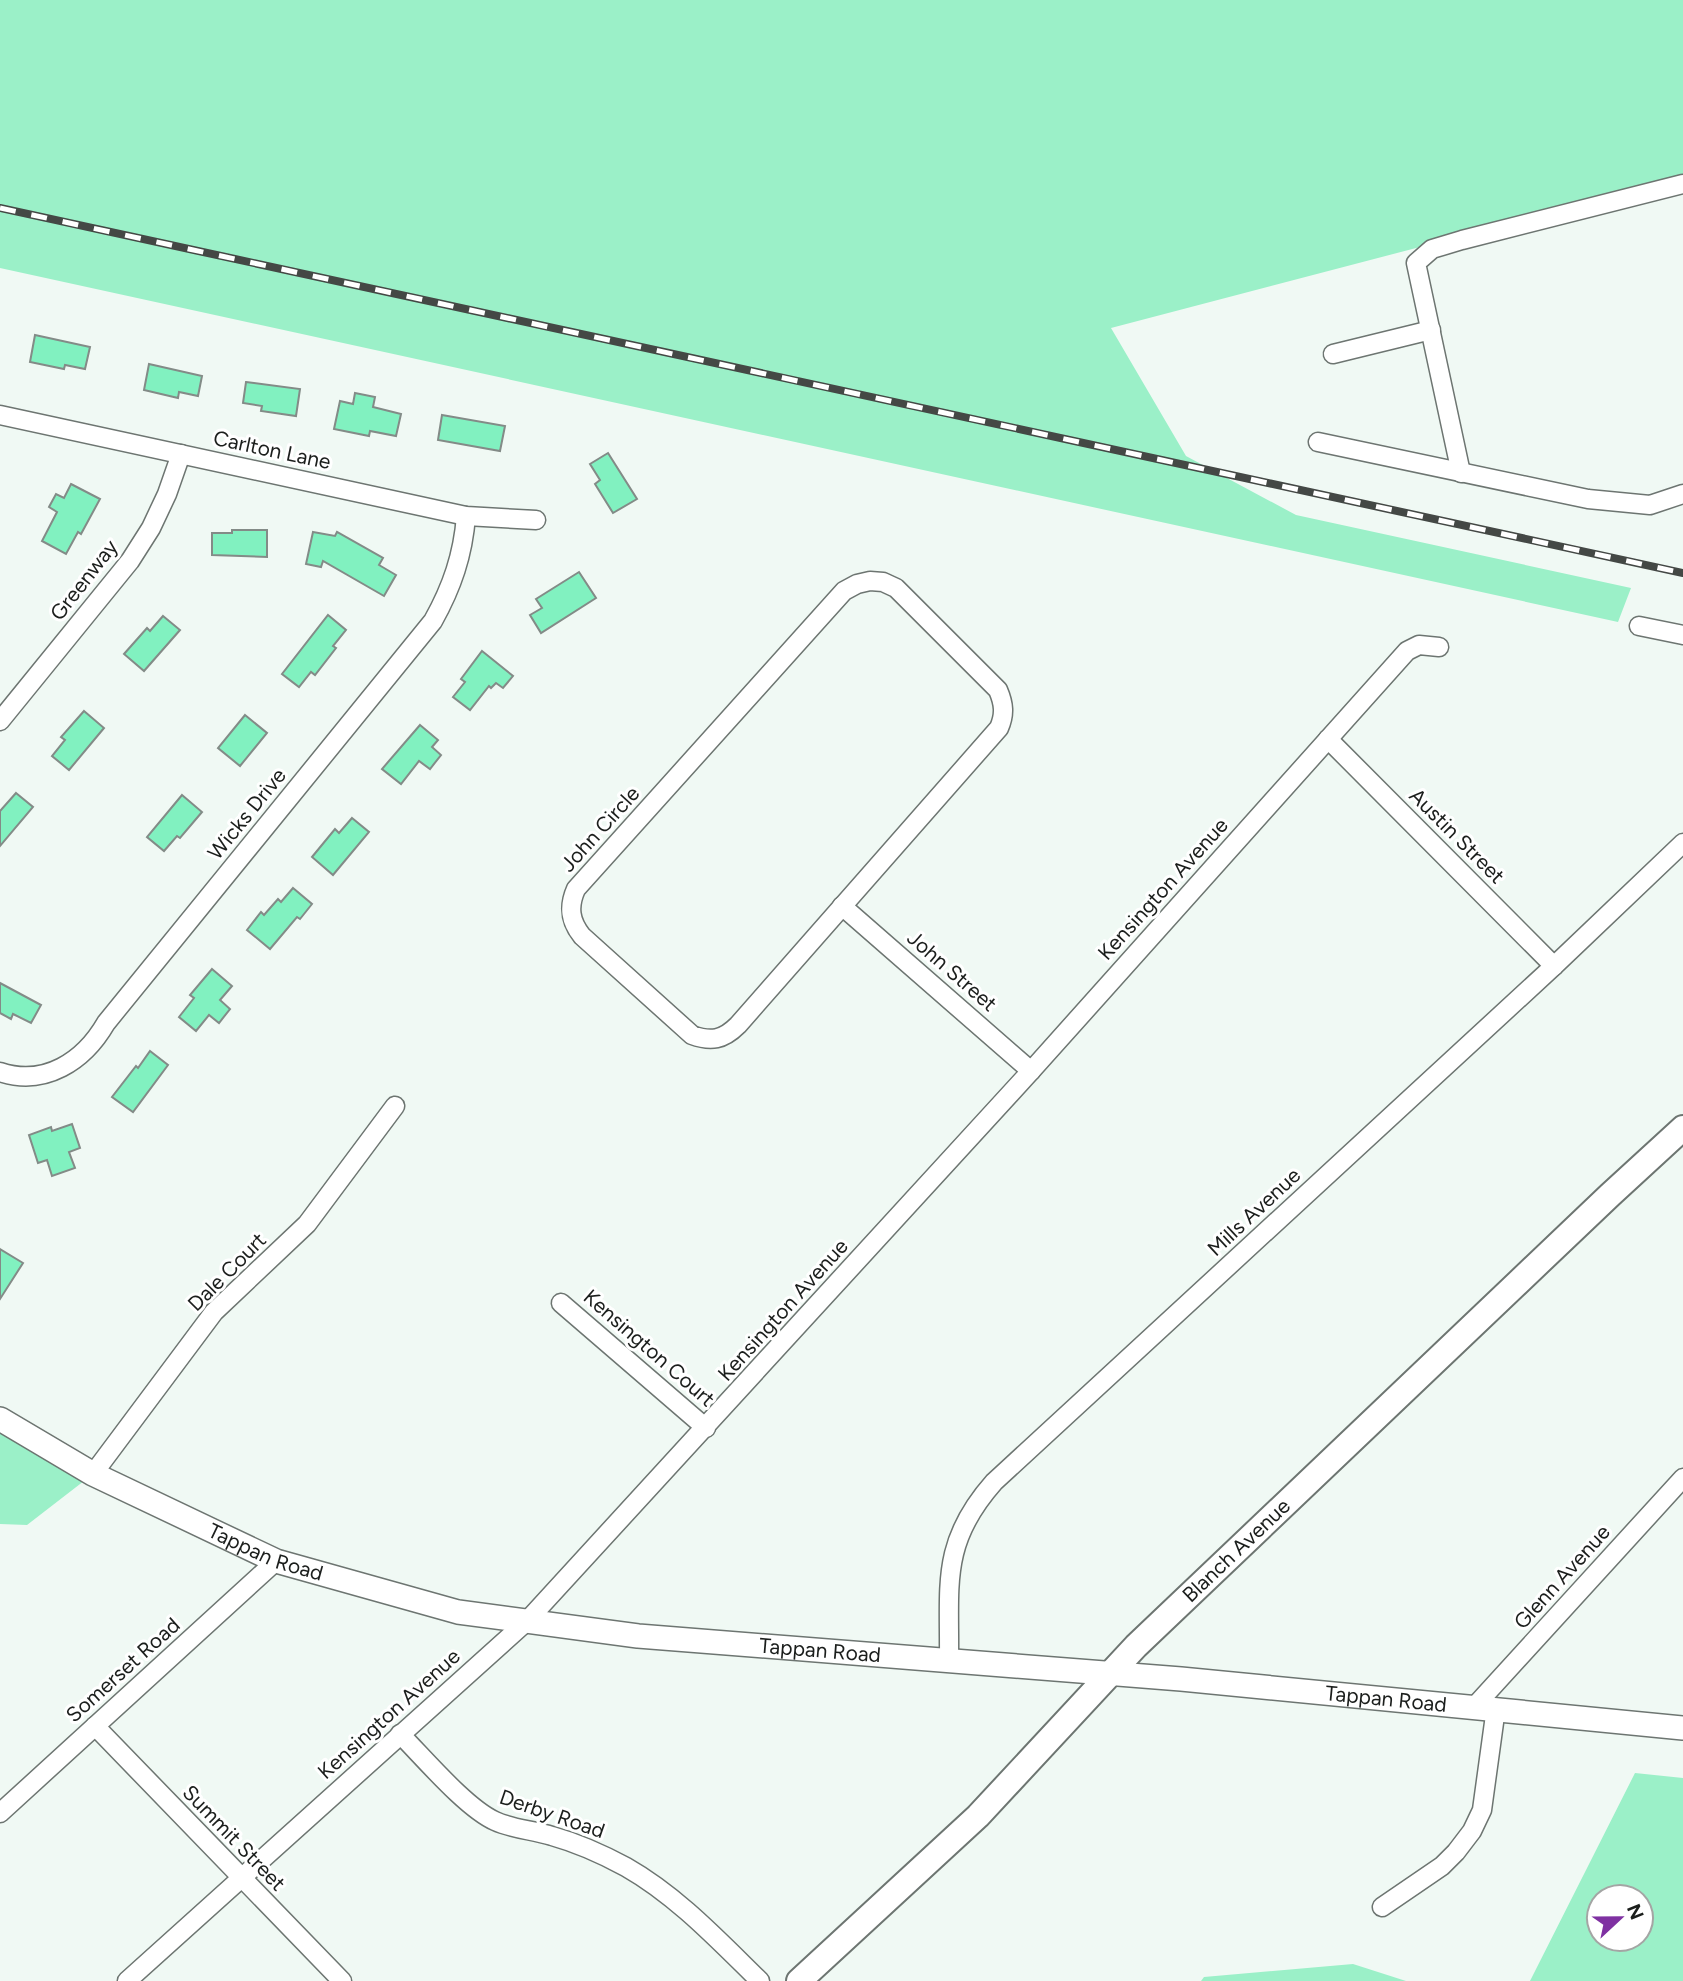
<svg xmlns="http://www.w3.org/2000/svg" width="1683" height="1981" font-family="Figtree,sans-serif">
  <rect width="100%" height="100%" fill="#f0f9f4"/>
  <g fill="#9bf0c8" fill-rule="evenodd">
    <polygon points="0,0 1683,0 1683,178 1111,328 1186,456 1296,515 1631,588 1618,622 0,268"/>
    <polygon points="0,1419 93,1474 27,1525 0,1524"/>
    <path d="M1635,1773L1683,1778V1981H1530ZM1599,1897H1641V1939H1599Z"/>
    <polygon points="1353,1964 1406,1981 1201,1981 1204,1977"/>
  </g>
  <g fill="#81f1c0" stroke="#838b87" stroke-width="2">
    <polygon points="35,335 90,347 85,369 65,365 64,369 30,362"/>
    <polygon points="149,364 202,376 198,396 179,392 178,398 144,390"/>
    <polygon points="246,382 300,389 296,416 261,411 262,406 243,403"/>
    <polygon points="355,393 375,397 373,407 401,414 396,436 370,431 369,436 334,429 340,401 353,404"/>
    <polygon points="442,415 505,426 500,451 438,440"/>
    <polygon points="608,453 637,499 613,513 595,484 600,480 590,464"/>
    <polygon points="71,484 100,499 81,534 78,532 66,554 42,541 57,512 49,507 56,494 64,498"/>
    <polygon points="232,530 267,530 267,557 212,555 212,533 232,533"/>
    <polygon points="313,532 335,536 337,532 383,558 379,565 396,575 384,596 323,561 321,567 306,564"/>
    <polygon points="579,572 596,598 541,633 530,615 542,608 536,599"/>
    <polygon points="328,615 346,630 333,646 336,648 315,675 311,672 299,687 282,674"/>
    <polygon points="163,616 180,630 144,671 124,654 147,628 150,631"/>
    <polygon points="482,651 513,676 503,688 496,683 491,688 489,686 470,710 453,697 465,682 461,679"/>
    <polygon points="84,711 104,728 69,770 52,756 65,740 61,737"/>
    <polygon points="245,715 267,733 240,766 218,748"/>
    <polygon points="420,725 438,740 432,747 441,755 430,769 419,761 401,784 382,769"/>
    <polygon points="16,793 33,807 0,846 0,811"/>
    <polygon points="182,795 202,812 180,838 177,836 164,851 147,837"/>
    <polygon points="352,818 369,832 333,875 312,857 335,829 339,833"/>
    <polygon points="293,888 312,904 300,919 297,917 270,949 247,930 261,912 264,915 278,899 281,902"/>
    <polygon points="212,969 232,986 220,1000 230,1009 219,1023 209,1015 196,1031 179,1017 194,998 190,995"/>
    <polygon points="0,983 41,1005 31,1023 13,1014 11,1019 0,1013"/>
    <polygon points="150,1051 168,1065 133,1112 112,1097 136,1066 138,1068"/>
    <polygon points="72,1124 80,1148 69,1152 75,1168 52,1176 47,1160 38,1163 29,1135 51,1127 52,1131"/>
    <polygon points="0,1249 23,1263 0,1299"/>
  </g>
  <g fill="none" stroke-linecap="round" stroke-linejoin="round">
    <g stroke="#6d7571" stroke-width="21">
      <g id="minor">
        <polyline points="1333,354 1431,330"/>
        <polyline points="0,415 466,516 536,520"/>
        <polyline points="1318,442 1588,499 1650,505 1683,494"/>
        <polyline points="1461,473 1416,263 1432,249 1462,240 1683,184"/>
        <path d="M870,581L883,582L896,588L998,690C1004,704 1005,714 999,728L738,1025C723,1040 711,1042 692,1035L582,936C570,921 568,907 576,889L844,591L857,584Z"/>
        <polyline points="1639,626 1683,635"/>
        <polyline points="0,721 130,561 151,528 167,494 181,454"/>
        <polyline points="1328,739 1554,966"/>
        <polyline points="842,906 1031,1071"/>
        <path d="M0,1072C45,1087 84,1061 106,1023L433,621C452,587 463,555 466,516"/>
        <polyline points="561,1303 706,1428"/>
        <polyline points="93,1474 214,1312 307,1224 395,1106"/>
        <path d="M949,1660C950,1585 940,1543 994,1482L1554,966L1683,843"/>
        <polyline points="1474,1707 1683,1478"/>
        <polyline points="95,1726 342,1981"/>
        <path d="M400,1734C424,1758 466,1808 495,1821C512,1829 533,1830 552,1836C577,1843 602,1854 626,1867C677,1896 718,1940 760,1981"/>
        <polyline points="0,1813 276,1561"/>
        <polyline points="1382,1907 1442,1866 1456,1852 1472,1831 1482,1810 1496,1708"/>
        <polyline points="127,1981 527,1621 1031,1071 1407,651 1419,645 1439,647"/>
      </g>
    </g>
    <g stroke="#6d7571" stroke-width="26">
      <g id="tertiary">
        <path id="s1" d="M0,1419L93,1474L276,1561L458,1612L638,1636L1181,1679L1683,1728"/>
      </g>
    </g>
    <g stroke="#6d7571" stroke-width="28">
      <g id="secondary">
        <path id="s2" d="M799,1981L978,1816L1136,1646L1610,1195L1683,1128"/>
      </g>
    </g>
    <use href="#minor" stroke="#fff" stroke-width="18"/>
    <use href="#tertiary" stroke="#fff" stroke-width="23"/>
    <use href="#secondary" stroke="#fff" stroke-width="24"/>
    <g stroke="#444845" stroke-width="8">
      <polyline id="rail" points="0,208 1683,573"/>
    </g>
    <use href="#rail" stroke="#fff" stroke-width="5" stroke-dasharray="16" stroke-linecap="butt"/>
  </g>
  <g text-anchor="middle" stroke-width="6" stroke-linejoin="round" paint-order="stroke">
    <g font-size="21" fill="#1b1e1c" stroke="#fff">
      <text transform="translate(272 450) rotate(12)" y="7">Carlton Lane</text>
      <text transform="translate(84 580) rotate(-52)" y="7">Greenway</text>
      <text transform="translate(247 814) rotate(-51)" y="7">Wicks Drive</text>
      <text transform="translate(600 829) rotate(-48)" y="7">John Circle</text>
      <text transform="translate(1457 836) rotate(45)" y="7">Austin Street</text>
      <text transform="translate(1163 889) rotate(-48)" y="7">Kensington Avenue</text>
      <text transform="translate(952 971) rotate(41)" y="7">John Street</text>
      <text transform="translate(1254 1212) rotate(-43)" y="7">Mills Avenue</text>
      <text transform="translate(227 1272) rotate(-45)" y="7">Dale Court</text>
      <text transform="translate(783 1310) rotate(-48)" y="7">Kensington Avenue</text>
      <text transform="translate(649 1348) rotate(41)" y="7">Kensington Court</text>
      <text dy="7" stroke="none"><textPath href="#s2" startOffset="614">Blanch Avenue</textPath></text>
      <text dy="7" stroke="none"><textPath href="#s1" startOffset="298">Tappan Road</textPath></text>
      <text transform="translate(1562 1577) rotate(-48)" y="7">Glenn Avenue</text>
      <text dy="7" stroke="none"><textPath href="#s1" startOffset="864">Tappan Road</textPath></text>
      <text transform="translate(123 1670) rotate(-42)" y="7">Somerset Road</text>
      <text dy="7" stroke="none"><textPath href="#s1" startOffset="1432">Tappan Road</textPath></text>
      <text transform="translate(389 1714) rotate(-42)" y="7">Kensington Avenue</text>
      <text transform="translate(552 1814) rotate(19)" y="7">Derby Road</text>
      <text transform="translate(234 1838) rotate(46)" y="7">Summit Street</text>
    </g>
  </g>
  <g transform="translate(1620 1918) rotate(68)"><circle r="33" fill="#ffffff" stroke="#a4a5a4" stroke-width="2"/>
  <path d="M0-5L12 26L0 18L-12 26Z" fill="#7f31a2"/>
  <text y="-10" font-size="19" font-weight="bold" text-anchor="middle" fill="#1b1e1c">N</text>
  </g>
</svg>
